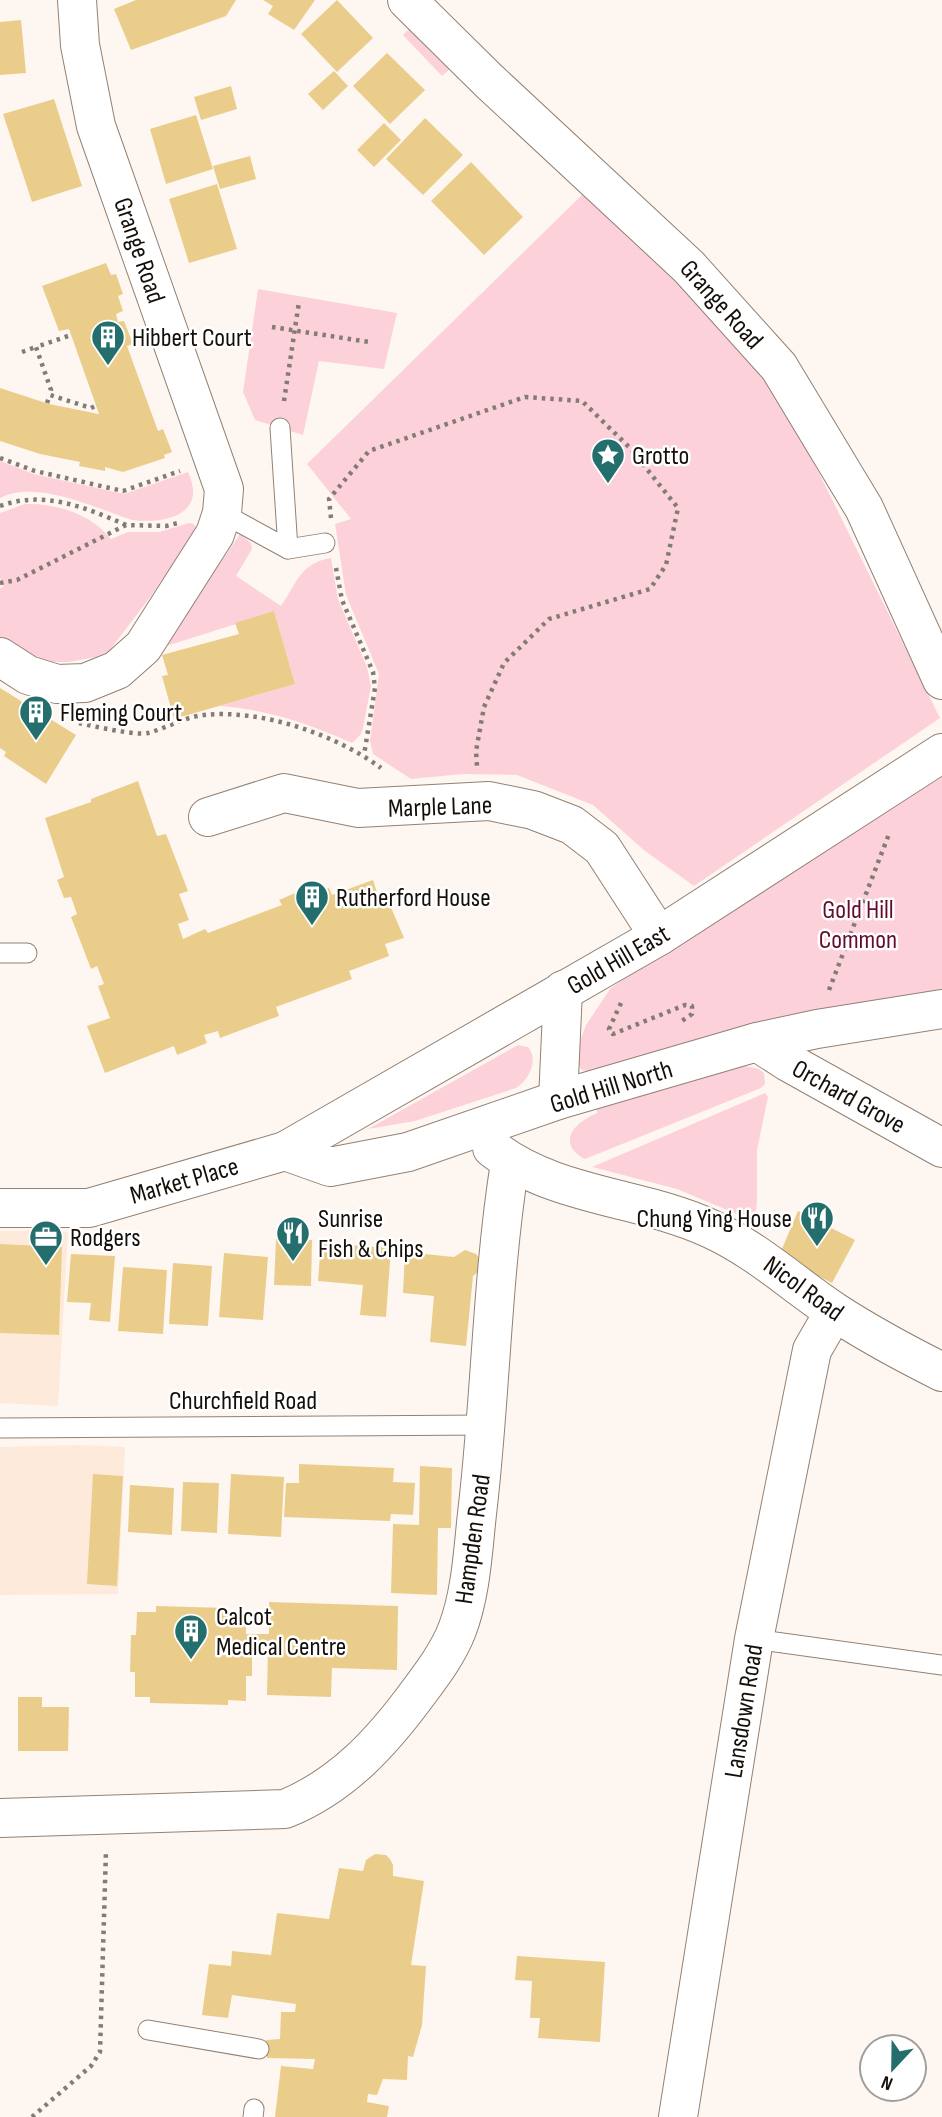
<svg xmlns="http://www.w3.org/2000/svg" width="942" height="2117" font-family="'Sofia Sans Condensed',sans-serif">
  <rect width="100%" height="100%" fill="#fef7f1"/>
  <g fill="#feeada">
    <polygon points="45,1230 68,1232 58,1406 0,1403 0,1231"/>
    <polygon points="78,1445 125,1447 118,1594 0,1595 0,1447"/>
  </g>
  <g fill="#fdd1d9">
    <polygon points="413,25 452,67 442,76 403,35"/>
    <polygon points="585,192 704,299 777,395 815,465 940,718 694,886 645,851 593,805 517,775 463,774 411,779 373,754 370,741 379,674 346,595 335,524 351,519 307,464"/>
    <polygon points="258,289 397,313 384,369 319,361 303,435 255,420 243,392"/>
    <path d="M0,461L34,474L124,494L188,472C208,515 165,524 132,520C96,508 36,479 0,498Z"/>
    <path d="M25,504C57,503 91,514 111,539L128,532H159L189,523L194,524L197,529L151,596L109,651L96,657L69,662H43L0,638V588L3,587L0,577V513Z"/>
    <path d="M240,534L251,543L252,549L236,576L281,606C297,583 300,563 331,558L338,599L367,667L371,686L363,728L361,734L352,743C310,724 266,709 219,706L295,684L274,612L163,647Z"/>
    <polygon points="942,773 942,995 591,1072 582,1070 577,1064 580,1041 586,1025 610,989 726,906"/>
    <path d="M518,1045L528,1047C539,1060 529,1080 516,1088L415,1121L368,1129Z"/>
    <path d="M740,1065L759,1069L764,1073L765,1084L761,1088L585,1159C555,1143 575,1122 597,1113L596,1104Z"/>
    <polygon points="765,1093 768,1097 757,1150 757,1201 756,1211 751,1220 677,1189 592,1167"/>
  </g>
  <g fill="#ebcd8b">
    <polygon points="136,0 236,0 226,16 131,50 114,9"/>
    <polygon points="263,0 315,0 294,30 268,14 273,6"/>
    <polygon points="337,0 373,38 337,72 301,34"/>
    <polygon points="21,20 26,73 0,75 0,22"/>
    <polygon points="387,53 425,90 390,124 353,86"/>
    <polygon points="334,71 348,86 323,110 308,94"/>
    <polygon points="231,86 237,109 201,120 194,97"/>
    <polygon points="54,99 82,186 32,202 3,114"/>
    <polygon points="196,115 213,169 166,184 150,129"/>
    <polygon points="425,118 463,155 423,195 386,159"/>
    <polygon points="384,123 401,140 374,167 357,150"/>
    <polygon points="250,156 256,179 220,189 213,166"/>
    <polygon points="471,162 523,217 484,255 431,201"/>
    <polygon points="217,184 237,249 189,263 169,199"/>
    <polygon points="106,263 111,275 116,274 123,294 118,296 123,311 116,314 118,322 124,321 133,344 127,346 158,431 163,429 172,452 164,455 165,458 123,472 105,467 105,471 79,466 80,462 40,454 0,441 0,388 49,404 99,414 69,329 59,331 42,286"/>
    <polygon points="274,611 295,684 174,719 162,676 168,675 162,655 239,634 235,623"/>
    <polygon points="0,688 76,735 46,784 4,756 6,752 0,748"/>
    <polygon points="138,781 157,836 166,834 188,891 179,894 189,920 178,924 183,939 205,929 208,933 282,905 279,900 309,887 311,894 329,888 332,895 373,880 382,908 390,905 404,938 385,944 389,956 349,971 352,979 276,1007 279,1016 220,1038 218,1031 204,1035 207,1043 177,1055 174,1046 105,1073 87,1026 110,1018 98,986 104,984 97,966 91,969 71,917 77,914 71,897 64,898 57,880 64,877 45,818 91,802 91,799"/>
    <polygon points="798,1211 855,1240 832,1283 779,1256"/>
    <polygon points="276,1239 312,1240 311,1286 274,1285"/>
    <polygon points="321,1243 391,1248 386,1317 360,1315 363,1285 318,1281"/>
    <polygon points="0,1244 62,1247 59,1335 0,1333"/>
    <polygon points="465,1250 476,1254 482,1262 482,1269 473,1276 466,1346 430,1342 434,1296 403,1293 405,1252 454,1257"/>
    <polygon points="224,1253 268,1257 263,1320 219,1317"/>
    <polygon points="71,1254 115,1256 110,1322 89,1320 91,1303 67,1302"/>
    <polygon points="173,1263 212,1266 208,1326 169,1324"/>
    <polygon points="123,1267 167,1270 163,1334 118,1331"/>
    <polygon points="299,1464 394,1468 393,1482 415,1483 413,1515 391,1514 390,1521 284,1517 286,1483 299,1483"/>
    <polygon points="420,1466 452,1468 451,1528 438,1528 437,1595 391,1593 393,1524 419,1525"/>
    <polygon points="93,1474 123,1476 117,1586 87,1584"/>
    <polygon points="231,1474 284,1477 281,1537 228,1534"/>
    <polygon points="183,1482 219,1483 217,1533 181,1531"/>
    <polygon points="130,1485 174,1488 172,1535 128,1532"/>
    <polygon points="269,1602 398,1606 397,1670 332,1668 331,1697 267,1695 268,1649 252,1649 252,1676 246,1676 246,1701 228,1700 228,1705 150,1703 150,1697 135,1697 135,1672 130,1672 131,1635 136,1635 137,1612 156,1612 156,1606 227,1608 227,1613 246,1614 246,1634 269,1634"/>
    <polygon points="18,1697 42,1697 42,1707 69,1707 68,1751 18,1751"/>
    <polygon points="375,1854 386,1855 390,1859 393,1865 393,1876 424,1881 411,1965 426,1966 422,2025 413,2057 408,2056 407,2080 383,2079 377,2095 368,2094 367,2102 389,2106 387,2117 275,2117 281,2066 313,2069 315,2059 267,2058 266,2040 280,2039 281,2012 295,2012 296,2004 232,1995 228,2018 202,2015 209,1964 231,1966 232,1951 271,1955 277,1913 329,1919 339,1868 363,1871 366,1860"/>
    <polygon points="517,1956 605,1962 600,2042 538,2038 540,2018 530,2018 532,1981 515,1980"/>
  </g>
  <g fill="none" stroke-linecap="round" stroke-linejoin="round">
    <g stroke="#928174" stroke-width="21">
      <g id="lane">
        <polyline points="222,513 288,549 280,428"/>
        <polyline points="288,549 325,543"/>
        <polyline points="0,953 27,953"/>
        <polyline points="0,1428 487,1425"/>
        <polyline points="754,1639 942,1665"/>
        <polyline points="148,2030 259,2049"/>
        <polyline points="253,2117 254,2109"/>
      </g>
    </g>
    <g stroke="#928174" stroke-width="40">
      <g id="street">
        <polyline points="407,0 489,81 689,267 779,367 864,508 942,680"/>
        <polyline points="0,657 28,675 57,684 85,683 117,670 143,647 215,534 222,513 224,489 96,126 80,45 77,0"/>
        <polyline points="208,817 284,793 358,808 489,801 533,810 572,825 602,848 659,936"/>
        <polyline points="757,1042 788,1062 942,1148"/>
        <polyline points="558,1100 563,990"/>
        <path d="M492,1148C554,1197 640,1196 711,1229C757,1250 793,1284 835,1312C869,1334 906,1354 942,1372"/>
        <polyline points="285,1151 330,1167 408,1152 558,1100 757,1042 817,1029 942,1009"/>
        <polyline points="0,1208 89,1208 285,1151 659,936 942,753"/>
        <path d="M0,1818L285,1809C342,1786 382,1742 418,1693C433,1673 448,1653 457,1630C472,1591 473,1546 478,1505C491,1391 492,1276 510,1163"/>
        <polyline points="678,2117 754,1639 812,1350 834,1312"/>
      </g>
    </g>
    <g stroke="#827b76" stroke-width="4.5" stroke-dasharray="3.5 5" stroke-linecap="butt">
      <polyline points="272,327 369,342"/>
      <polyline points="68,336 36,347 51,390 50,395 91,408 95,406"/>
      <polyline points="22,352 36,347"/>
      <polyline points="284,401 299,302"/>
      <polyline points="47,403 50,395"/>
      <polyline points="0,458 35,471 123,491 180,471"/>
      <path d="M0,506C43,490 85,507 126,525"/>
      <polyline points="331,518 329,499 369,451 525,397 582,401 630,448 678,508 666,565 650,589 549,619 504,663 484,707 476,751 477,766"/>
      <polyline points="336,568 342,600 373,672 375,688 364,755"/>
      <polyline points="0,583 17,580 126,525 166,526 178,523"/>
      <path d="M79,723C92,726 137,736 148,733C167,728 184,717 204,715C261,709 335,734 381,768"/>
      <polyline points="829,990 889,834"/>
      <polyline points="621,1003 609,1029 613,1034 685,1005 692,1006 692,1014 679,1023"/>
      <polyline points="32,2117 91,2066 100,2052 106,1850"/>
    </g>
    <use href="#lane" stroke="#fff" stroke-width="19"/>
    <use href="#street" stroke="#fff" stroke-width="38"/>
  </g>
  <defs>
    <g id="building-pin" transform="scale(1.75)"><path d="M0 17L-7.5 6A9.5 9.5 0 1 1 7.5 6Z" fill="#246f6e" stroke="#fff"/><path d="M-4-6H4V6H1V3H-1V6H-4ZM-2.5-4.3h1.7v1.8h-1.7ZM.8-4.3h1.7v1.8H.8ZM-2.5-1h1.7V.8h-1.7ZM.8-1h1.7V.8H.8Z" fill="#fff"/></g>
    <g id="sight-pin" transform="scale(1.75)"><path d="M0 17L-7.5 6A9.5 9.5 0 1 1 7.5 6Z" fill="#246f6e" stroke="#fff"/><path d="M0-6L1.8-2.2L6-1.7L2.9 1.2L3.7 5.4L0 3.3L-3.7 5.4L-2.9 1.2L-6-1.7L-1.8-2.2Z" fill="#fff"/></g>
    <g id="restaurant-pin" transform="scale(1.75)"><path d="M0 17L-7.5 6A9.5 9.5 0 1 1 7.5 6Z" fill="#246f6e" stroke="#fff"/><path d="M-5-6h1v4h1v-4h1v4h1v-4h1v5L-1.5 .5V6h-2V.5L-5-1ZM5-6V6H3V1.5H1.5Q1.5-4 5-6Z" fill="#fff"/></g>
    <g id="office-pin" transform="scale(1.75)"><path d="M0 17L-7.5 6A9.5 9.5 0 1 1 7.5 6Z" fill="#246f6e" stroke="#fff"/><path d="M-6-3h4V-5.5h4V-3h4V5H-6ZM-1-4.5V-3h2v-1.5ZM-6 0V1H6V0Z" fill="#fff"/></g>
  </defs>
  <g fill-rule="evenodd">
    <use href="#building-pin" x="108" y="337"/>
    <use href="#sight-pin" x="608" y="455"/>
    <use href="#building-pin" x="36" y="712"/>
    <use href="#building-pin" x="312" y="897"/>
    <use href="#restaurant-pin" x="817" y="1218"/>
    <use href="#restaurant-pin" x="293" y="1233"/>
    <use href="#office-pin" x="46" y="1237"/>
    <use href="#building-pin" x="191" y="1631"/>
  </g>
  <g text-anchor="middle" stroke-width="5" stroke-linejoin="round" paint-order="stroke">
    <g font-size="26" fill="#150f0a" stroke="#fff">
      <text transform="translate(140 250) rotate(71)" y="9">Grange Road</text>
      <text transform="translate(722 304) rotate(48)" y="9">Grange Road</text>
      <text transform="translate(440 806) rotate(-2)" y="9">Marple Lane</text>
      <text transform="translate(618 959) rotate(-30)" y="9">Gold Hill East</text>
      <text transform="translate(611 1086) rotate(-17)" y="9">Gold Hill North</text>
      <text transform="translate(849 1096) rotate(29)" y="9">Orchard Grove</text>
      <text transform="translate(184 1180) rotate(-16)" y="9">Market Place</text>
      <text transform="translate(804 1288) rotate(36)" y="9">Nicol Road</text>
      <text x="243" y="1409">Churchfield Road</text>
      <text transform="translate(472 1539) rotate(-82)" y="9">Hampden Road</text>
      <text transform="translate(743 1711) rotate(-81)" y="9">Lansdown Road</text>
    </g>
    <g font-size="26" fill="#150f0a" stroke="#fff" text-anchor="start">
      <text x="132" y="346">Hibbert Court</text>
      <text x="632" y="464">Grotto</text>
      <text x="60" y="721">Fleming Court</text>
      <text x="336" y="906">Rutherford House</text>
      <text x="318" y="1227">Sunrise<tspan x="318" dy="30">Fish &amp; Chips</tspan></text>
      <text x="792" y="1227" text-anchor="end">Chung Ying House</text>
      <text x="70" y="1246">Rodgers</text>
      <text x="216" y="1625">Calcot<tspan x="216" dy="30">Medical Centre</tspan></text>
    </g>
    <g font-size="26" fill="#630b2c" stroke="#fff">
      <text x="858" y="918">Gold Hill<tspan x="858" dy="30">Common</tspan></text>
    </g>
  </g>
  <g transform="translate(893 2068) rotate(202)"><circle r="33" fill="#ffffff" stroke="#a19f9d" stroke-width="2"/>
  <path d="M0-5L12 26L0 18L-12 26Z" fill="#246f6e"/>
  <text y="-10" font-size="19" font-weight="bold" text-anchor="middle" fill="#150f0a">N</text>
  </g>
</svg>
